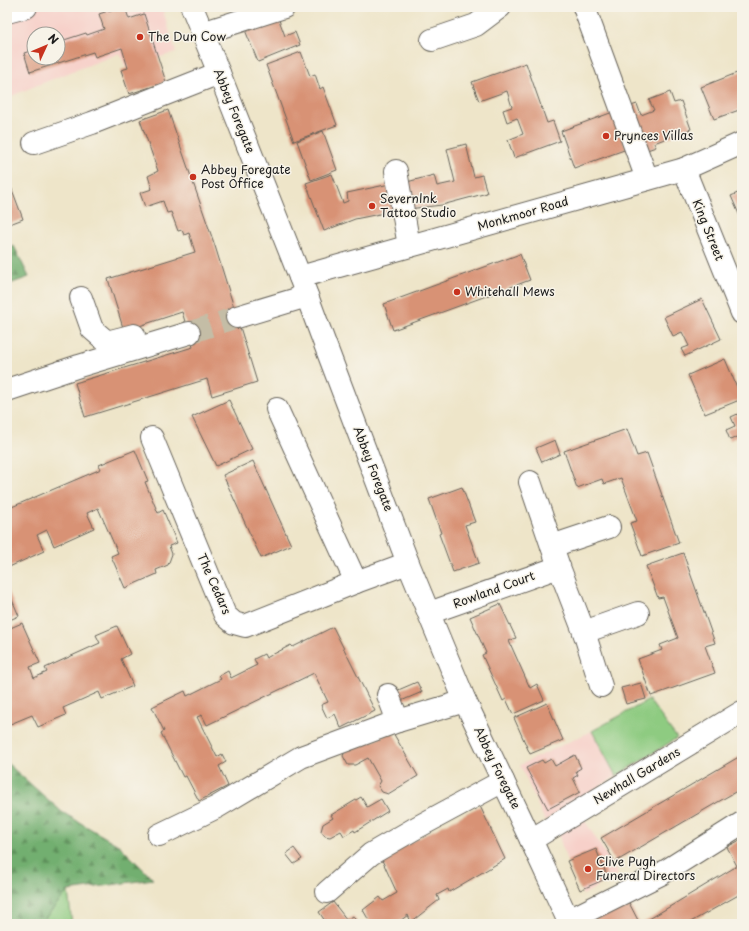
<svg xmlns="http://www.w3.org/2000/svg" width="749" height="931" font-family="'Playpen Sans',sans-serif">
  <defs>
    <pattern id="forest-firs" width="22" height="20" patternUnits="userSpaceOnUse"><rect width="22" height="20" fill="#72af6f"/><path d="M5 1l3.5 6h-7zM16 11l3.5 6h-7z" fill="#5d8e5a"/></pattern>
  </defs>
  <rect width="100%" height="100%" fill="#f7f3e8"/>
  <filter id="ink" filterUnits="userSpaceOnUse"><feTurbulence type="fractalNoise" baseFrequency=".025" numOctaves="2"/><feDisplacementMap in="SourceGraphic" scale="8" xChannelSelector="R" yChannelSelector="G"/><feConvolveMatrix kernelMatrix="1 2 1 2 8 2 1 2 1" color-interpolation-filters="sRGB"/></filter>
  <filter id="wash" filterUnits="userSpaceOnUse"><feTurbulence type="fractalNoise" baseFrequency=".012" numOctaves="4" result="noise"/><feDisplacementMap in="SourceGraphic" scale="16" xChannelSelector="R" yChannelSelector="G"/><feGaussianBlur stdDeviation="0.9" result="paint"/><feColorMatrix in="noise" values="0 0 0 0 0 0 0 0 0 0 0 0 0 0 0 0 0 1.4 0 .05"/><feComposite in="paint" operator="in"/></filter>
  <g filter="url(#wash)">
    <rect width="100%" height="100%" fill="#eee5c9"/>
    <g fill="#f7d0c9" fill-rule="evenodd">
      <path d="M7,7H162L176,52L126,68L120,53L35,86L7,98ZM34,34H58V58H34Z"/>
      <polygon points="649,700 677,738 545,821 520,765 598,728"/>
      <polygon points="582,816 618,874 583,895 567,861 557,830"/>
    </g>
    <g fill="#8ecb81" stroke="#55744e">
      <polygon points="649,700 677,738 616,776 592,731"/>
      <polygon points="68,891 72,924 40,924"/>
    </g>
    <g fill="url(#forest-firs)" stroke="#476646">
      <polygon points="14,246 29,277 7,285 7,249"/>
      <polygon points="7,763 62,812 120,846 153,879 68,891 40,924 7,924"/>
    </g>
    <g id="blocks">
      <g fill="#d89274">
        <polygon points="120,7 125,7 129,19 144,14 166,82 129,94 121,70 128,68 122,48 95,57 93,52 30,72 24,53 34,50 34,58 58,58 58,42 86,33 87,35 104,29 99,14"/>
        <polygon points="736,7 742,7 742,18"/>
        <polygon points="276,12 285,36 295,32 300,45 258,62 243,25"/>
        <polygon points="301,52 310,76 315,74 320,89 323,87 337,125 294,141 266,65"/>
        <polygon points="526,63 547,123 553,121 560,141 514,158 508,140 523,134 517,118 507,122 503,110 512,107 507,91 479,101 472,82"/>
        <polygon points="742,71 742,109 714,119 701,87"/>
        <polygon points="670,92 674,103 681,101 691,129 654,143 656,147 641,152 625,108 637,104 641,115 654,110 649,100"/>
        <polygon points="168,110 215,246 257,382 212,396 207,379 85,417 75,383 193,347 182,312 124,331 108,279 195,252 189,233 184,235 182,230 178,231 171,212 167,213 163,201 145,207 140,193 152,189 148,176 158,171 140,120"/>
        <polygon points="613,112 627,149 574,168 561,131"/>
        <polygon points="323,131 337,170 311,180 297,141"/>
        <polygon points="466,144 474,177 482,175 487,193 442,205 408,209 403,183 434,175 437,186 455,182 447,149"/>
        <polygon points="332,174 343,203 348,201 347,193 390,184 394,211 355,219 324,231 306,183"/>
        <polygon points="7,176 23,219 7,225"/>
        <polygon points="742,191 742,221 731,196"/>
        <polygon points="520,254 530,280 393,330 384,304"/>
        <polygon points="702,299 721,339 685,356 681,349 689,346 682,332 673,336 664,317"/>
        <polygon points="725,359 742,399 705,414 688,375"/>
        <polygon points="229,400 252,449 216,466 192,417"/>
        <polygon points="742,412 742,440 740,436 730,440 726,430 735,426 731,417"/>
        <polygon points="627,429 637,456 647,453 679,543 642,556 630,523 637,521 621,478 604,484 602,479 577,488 564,451"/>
        <polygon points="555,440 560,454 542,462 536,448"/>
        <polygon points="135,450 148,481 145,482 158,513 163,510 177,543 169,546 172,554 168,565 156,570 157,574 125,588 111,556 118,553 98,508 87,513 94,528 54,546 47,530 37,535 44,551 7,568 7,509 101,469 99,465"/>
        <polygon points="253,461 291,545 261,558 223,475"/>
        <polygon points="462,487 475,522 465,525 479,563 453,572 439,534 441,533 429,499"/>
        <polygon points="683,553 715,643 705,646 715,673 651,696 638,659 662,650 660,645 678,638 663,597 658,598 646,566"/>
        <polygon points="7,588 19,616 7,621"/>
        <polygon points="500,604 516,638 509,641 530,688 537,684 544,700 513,714 506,699 503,701 482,655 486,653 470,617"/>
        <polygon points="22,623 40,663 30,667 34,678 47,672 45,668 100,643 96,635 117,626 130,654 121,659 133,686 102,699 99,692 63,708 66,715 38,727 32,715 8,725 7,722 7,627 8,629"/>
        <polygon points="333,627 375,711 341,728 335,714 327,718 321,705 328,702 314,673 207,725 202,715 197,717 217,757 222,754 226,762 219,766 228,786 199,801 186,776 183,777 161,733 164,731 152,707 185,691 187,696 221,679 219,676 228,671 231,678 257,665 254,659 264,654 266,658 291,645 293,647"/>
        <polygon points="417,682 422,692 401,701 396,691"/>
        <polygon points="641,683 646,699 626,704 621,688"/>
        <polygon points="547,703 563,740 530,754 514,718"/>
        <polygon points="392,731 418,776 388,794 382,792 378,786 381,781 368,758 355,765 348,765 343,756 345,751 372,739 374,741"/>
        <polygon points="575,755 581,768 576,771 578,775 573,778 580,792 548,809 526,768 542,760 544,763 551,759 555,766"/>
        <polygon points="742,755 742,788 615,862 601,838"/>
        <polygon points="361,797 367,807 381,799 388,811 355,832 354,830 344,836 341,831 330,837 325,836 321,831 323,824 333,818 331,815"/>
        <polygon points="480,806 505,859 449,892 448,889 437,895 439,900 411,922 408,915 396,924 371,924 363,910 380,897 383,901 397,893 381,858"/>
        <polygon points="742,839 742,893 687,924 641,924 737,866 727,847"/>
        <polygon points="294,848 302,859 294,864 286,854"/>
        <polygon points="596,849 608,878 580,890 567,861"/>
        <polygon points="627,899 640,924 594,924 590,915"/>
        <polygon points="333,902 347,920 353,916 358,924 327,924 319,912"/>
      </g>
    </g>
  </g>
  <g filter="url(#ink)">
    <use href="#blocks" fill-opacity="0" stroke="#666259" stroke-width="1"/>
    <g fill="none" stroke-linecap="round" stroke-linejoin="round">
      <polyline stroke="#c4bda6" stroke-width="22" stroke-dasharray="22 11" stroke-linecap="butt" points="189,333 237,317"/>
      <g stroke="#666259" stroke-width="24">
        <g id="minor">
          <polyline points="192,7 219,73 300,277 323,339 408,563 465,701 531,840 570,924"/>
          <polyline points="584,7 647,179"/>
          <polyline points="7,12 26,7"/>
          <polyline points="202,33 284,7"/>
          <polyline points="432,40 476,25 500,7"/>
          <polyline points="34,143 92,123 219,73"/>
          <polyline points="684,169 742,313"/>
          <polyline points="396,171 409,246"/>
          <polyline points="300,277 684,169 742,143"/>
          <polyline points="81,298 92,329 107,342 134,335"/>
          <polyline points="237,317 307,296"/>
          <polyline points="7,390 79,366 189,333"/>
          <polyline points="277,409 356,582"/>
          <polyline points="152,438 225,615 234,623 245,626 356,582 408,563"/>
          <polyline points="530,482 559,567 584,632 601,686"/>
          <polyline points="552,546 609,527"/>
          <polyline points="429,613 559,567"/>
          <polyline points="584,632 638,613"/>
          <polyline points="388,695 398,721"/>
          <polyline points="159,835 217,807 301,757 398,721 465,701"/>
          <polyline points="531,840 742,712"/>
          <polyline points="327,892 371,854 414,829 503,781"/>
          <polyline points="569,920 661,874 742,823"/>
        </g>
      </g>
      <use href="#minor" stroke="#fff" stroke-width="22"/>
    </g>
  </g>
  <g fill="#c8321e" stroke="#f7f3e8" stroke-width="1.5">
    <circle cx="140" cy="37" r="4"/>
    <circle cx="606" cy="136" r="4"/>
    <circle cx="193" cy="177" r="4"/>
    <circle cx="372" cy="206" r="4"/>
    <circle cx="457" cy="292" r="4"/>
    <circle cx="588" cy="869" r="4"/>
  </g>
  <g text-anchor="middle" stroke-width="3" stroke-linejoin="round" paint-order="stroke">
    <g font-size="12" fill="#1c1c1c" stroke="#f7f3e8" text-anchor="start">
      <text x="148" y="41">The Dun Cow</text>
      <text x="614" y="140">Prynces Villas</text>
      <text x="201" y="174">Abbey Foregate<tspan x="201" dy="14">Post Office</tspan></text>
      <text x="380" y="203">SevernInk<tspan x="380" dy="14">Tattoo Studio</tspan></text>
      <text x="465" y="296">Whitehall Mews</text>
      <text x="596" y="866">Clive Pugh<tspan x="596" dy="14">Funeral Directors</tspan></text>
    </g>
    <g font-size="12" fill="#1c1c1c" stroke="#f7f3e8">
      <text transform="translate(234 111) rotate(68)" y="4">Abbey Foregate</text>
      <text transform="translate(523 214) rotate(-16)" y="4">Monkmoor Road</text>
      <text transform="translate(708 230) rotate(68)" y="4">King Street</text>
      <text transform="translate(373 469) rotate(69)" y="4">Abbey Foregate</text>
      <text transform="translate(214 584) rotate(66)" y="4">The Cedars</text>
      <text transform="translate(494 590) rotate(-20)" y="4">Rowland Court</text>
      <text transform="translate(497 768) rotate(64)" y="4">Abbey Foregate</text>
      <text transform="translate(637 776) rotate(-31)" y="4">Newhall Gardens</text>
    </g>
  </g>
  <rect width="749" height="931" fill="none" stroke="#f7f3e8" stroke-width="24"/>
  <g transform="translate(46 46) rotate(46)"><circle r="19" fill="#f7f3e8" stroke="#9f9d96"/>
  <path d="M0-3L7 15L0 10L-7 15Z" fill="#c8321e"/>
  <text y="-6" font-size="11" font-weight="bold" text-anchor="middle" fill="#1c1c1c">N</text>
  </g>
</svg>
